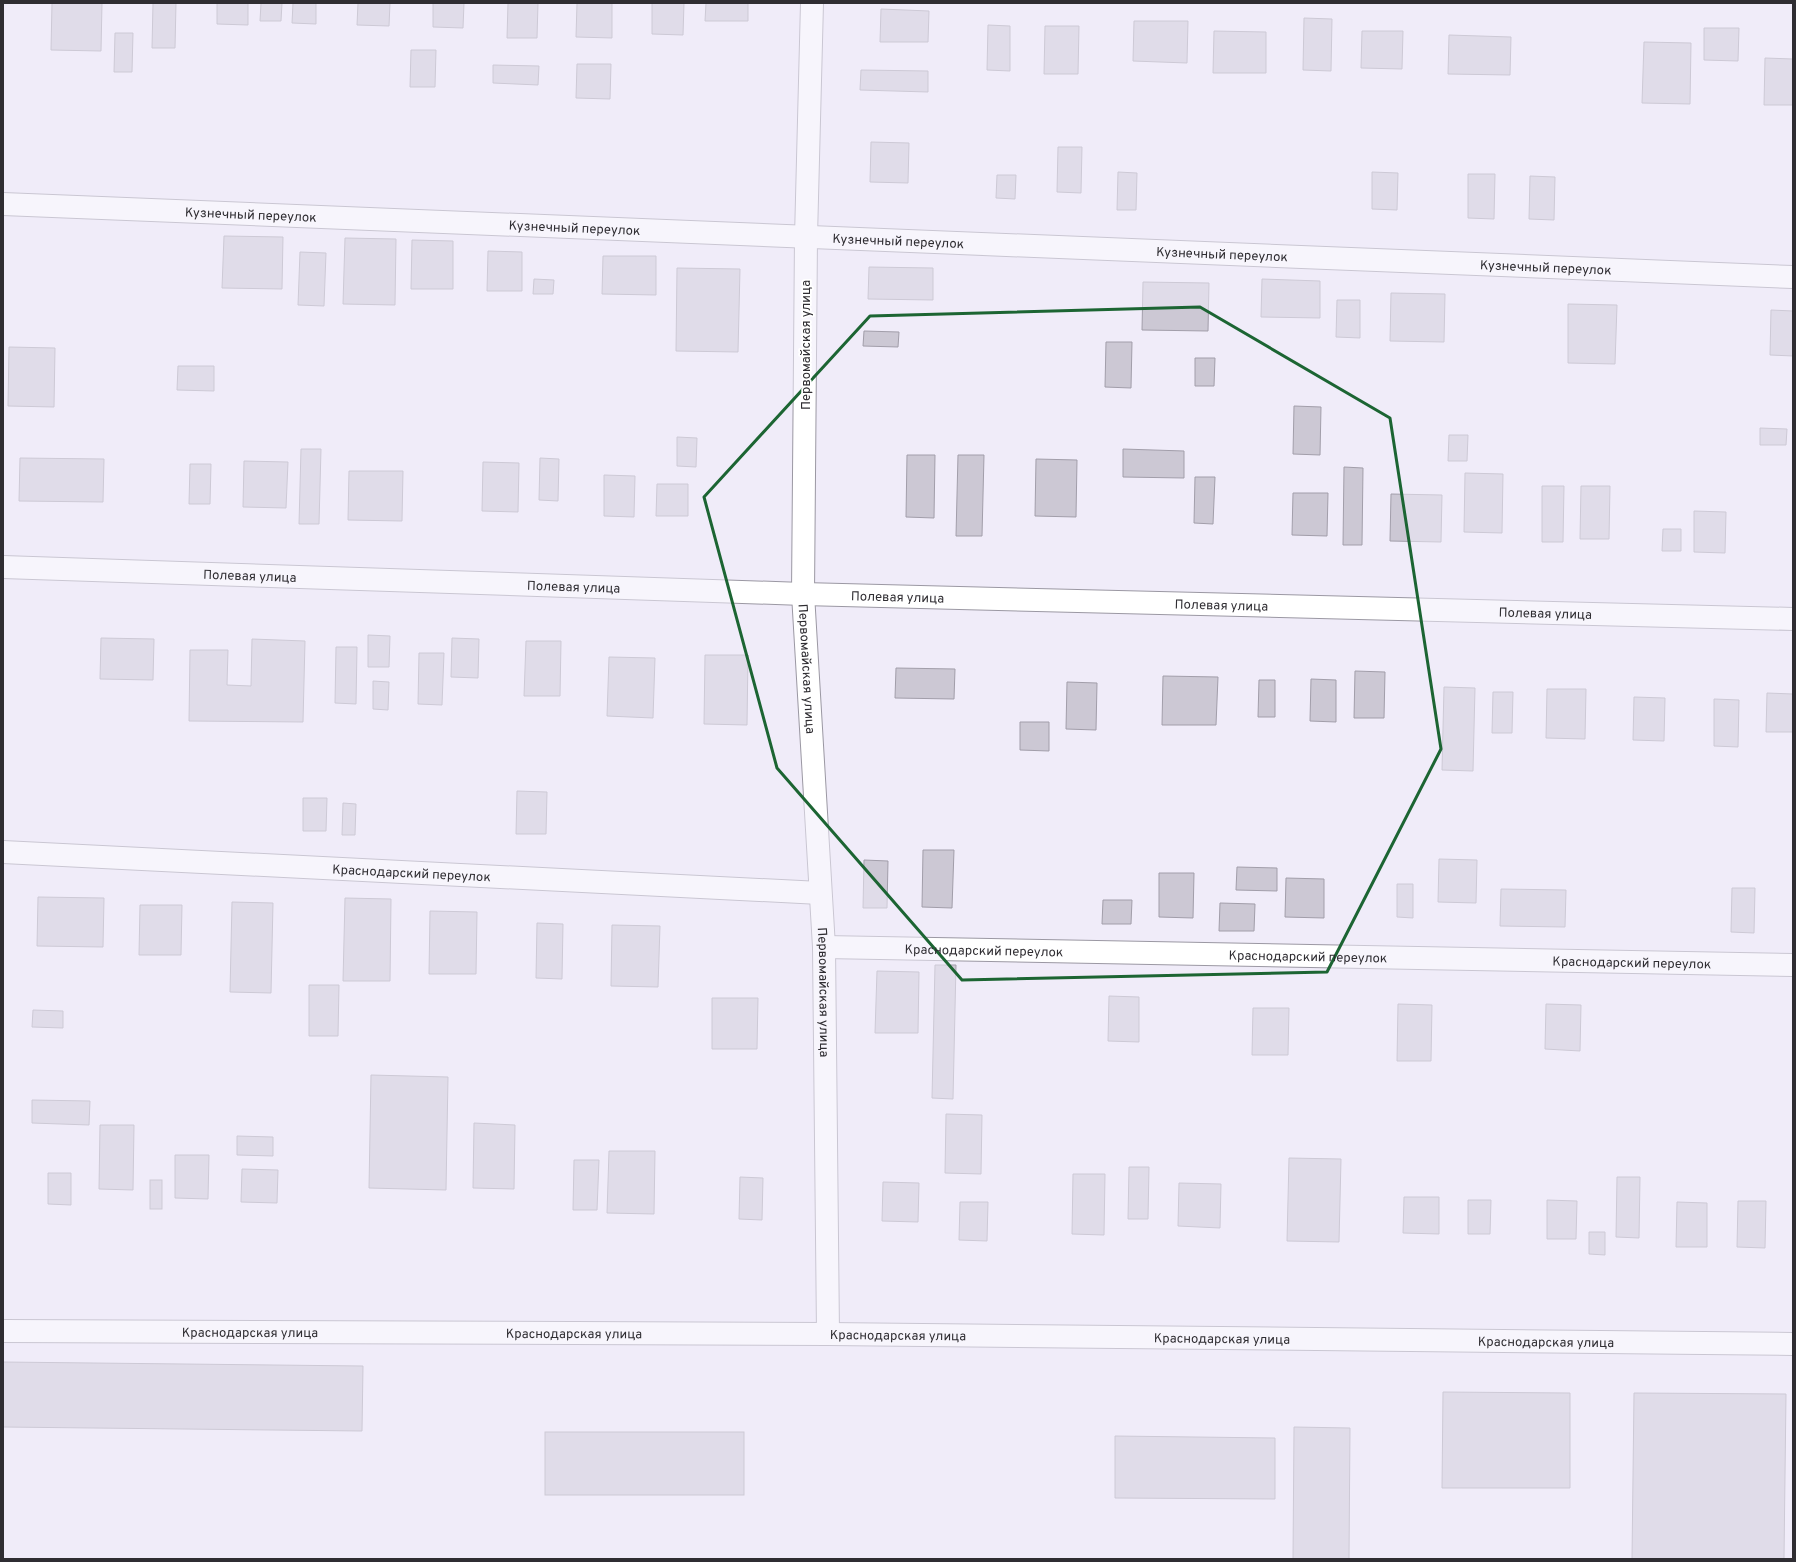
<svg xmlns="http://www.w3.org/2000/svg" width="1796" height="1562" font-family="Overpass,sans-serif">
  <rect width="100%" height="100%" fill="#f0ecf9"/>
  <g fill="#ccc8d4" stroke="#a29eaa">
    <polygon points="52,3 102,3 101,51 51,50"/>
    <polygon points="153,3 176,3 175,48 152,48"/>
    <polygon points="217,3 248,3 248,25 217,24"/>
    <polygon points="261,3 282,3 281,21 260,21"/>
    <polygon points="293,3 316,3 316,24 292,23"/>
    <polygon points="358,3 390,3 389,26 357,25"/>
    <polygon points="433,3 464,3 463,28 433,27"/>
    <polygon points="508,3 538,3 537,38 507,38"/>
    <polygon points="577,3 612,3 612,38 576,37"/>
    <polygon points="652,3 684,3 683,35 652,34"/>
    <polygon points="706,3 748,3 748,21 705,21"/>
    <polygon points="881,9 929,11 928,42 880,42"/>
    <polygon points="1304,18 1332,19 1331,71 1303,70"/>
    <polygon points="1134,21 1188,21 1187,63 1133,61"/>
    <polygon points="988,25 1010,26 1010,71 987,70"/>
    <polygon points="1045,26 1079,26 1078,74 1044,74"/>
    <polygon points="1704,28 1739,28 1738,61 1704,60"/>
    <polygon points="1214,31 1266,32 1266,73 1213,73"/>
    <polygon points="1362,31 1403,31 1402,69 1361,68"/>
    <polygon points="115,33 133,33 132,72 114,72"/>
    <polygon points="1449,35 1511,37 1510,75 1448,74"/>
    <polygon points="1644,42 1691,43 1690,104 1642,103"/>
    <polygon points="411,50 436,50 435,87 410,87"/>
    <polygon points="1765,58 1793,59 1793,105 1764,105"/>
    <polygon points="577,64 611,64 610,99 576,98"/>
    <polygon points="493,65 539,66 538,85 493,83"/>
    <polygon points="861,70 928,71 928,92 860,90"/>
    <polygon points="871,142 909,143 908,183 870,182"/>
    <polygon points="1058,147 1082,147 1081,193 1057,192"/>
    <polygon points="1118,172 1137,173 1136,210 1117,210"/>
    <polygon points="1372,172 1398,173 1397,210 1372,209"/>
    <polygon points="1468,174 1495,174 1494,219 1468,218"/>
    <polygon points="997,175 1016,175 1015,199 996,198"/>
    <polygon points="1530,176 1555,177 1554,220 1529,219"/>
    <polygon points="224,236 283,237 282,289 222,288"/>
    <polygon points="345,238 396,239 395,305 343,304"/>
    <polygon points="412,240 453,241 453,289 411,289"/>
    <polygon points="488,251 522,252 522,291 487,291"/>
    <polygon points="300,252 326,253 324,306 298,305"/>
    <polygon points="603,256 656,256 656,295 602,294"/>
    <polygon points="869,267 933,268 933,300 868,299"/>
    <polygon points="677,268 740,269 738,352 676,351"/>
    <polygon points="534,279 554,280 553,294 533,294"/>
    <polygon points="1262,279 1320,281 1320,318 1261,317"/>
    <polygon points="1143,282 1209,283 1208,331 1142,330"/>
    <polygon points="1391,293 1445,294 1444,342 1390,341"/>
    <polygon points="1337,300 1360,300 1360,338 1336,337"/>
    <polygon points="1568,304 1617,305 1615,364 1568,363"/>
    <polygon points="1771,310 1793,311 1793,356 1770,355"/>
    <polygon points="864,331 899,332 898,347 863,346"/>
    <polygon points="1106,342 1132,342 1131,388 1105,387"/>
    <polygon points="9,347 55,348 54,407 8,406"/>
    <polygon points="1195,358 1215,358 1214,386 1195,386"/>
    <polygon points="178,366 214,366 214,391 177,390"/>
    <polygon points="1294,406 1321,407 1320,455 1293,454"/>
    <polygon points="1760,428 1787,429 1786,445 1760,445"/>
    <polygon points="1449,435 1468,435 1467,461 1448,461"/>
    <polygon points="677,437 697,438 696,467 677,466"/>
    <polygon points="301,449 321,449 319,524 299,524"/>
    <polygon points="1123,449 1184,451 1184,478 1123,477"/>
    <polygon points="907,455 935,455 934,518 906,517"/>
    <polygon points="958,455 984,455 982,536 956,536"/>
    <polygon points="20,458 104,459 103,502 19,501"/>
    <polygon points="540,458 559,459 558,501 539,500"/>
    <polygon points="1036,459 1077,460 1076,517 1035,516"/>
    <polygon points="244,461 288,462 286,508 243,507"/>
    <polygon points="483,462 519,463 518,512 482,511"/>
    <polygon points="190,464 211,464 210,504 189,504"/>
    <polygon points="1344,467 1363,468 1362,545 1343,545"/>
    <polygon points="349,471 403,471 402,521 348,520"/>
    <polygon points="1465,473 1503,474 1502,533 1464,532"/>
    <polygon points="604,475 635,476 634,517 604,516"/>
    <polygon points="1195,477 1215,477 1213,524 1194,523"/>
    <polygon points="657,484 688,484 688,516 656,516"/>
    <polygon points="1542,486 1564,486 1563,542 1542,542"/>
    <polygon points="1581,486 1610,486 1609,539 1580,539"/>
    <polygon points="1293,493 1328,493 1327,536 1292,535"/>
    <polygon points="1391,494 1442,495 1441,542 1390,541"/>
    <polygon points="1694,511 1726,512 1725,553 1694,552"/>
    <polygon points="1663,529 1681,529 1681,551 1662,551"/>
    <polygon points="368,635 390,636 389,667 368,667"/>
    <polygon points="101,638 154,639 153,680 100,679"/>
    <polygon points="452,638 479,639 478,678 451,677"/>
    <polygon points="252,639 305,641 303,722 189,721 190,650 228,650 227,685 251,686"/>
    <polygon points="526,641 561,641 560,696 524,696"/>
    <polygon points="336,647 357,647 356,704 335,703"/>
    <polygon points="419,653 444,653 442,705 418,704"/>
    <polygon points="705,655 748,655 747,725 704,724"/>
    <polygon points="609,657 655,658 653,718 607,716"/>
    <polygon points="896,668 955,669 954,699 895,698"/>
    <polygon points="1355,671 1385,672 1384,718 1354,718"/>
    <polygon points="1163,676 1218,677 1216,725 1162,725"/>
    <polygon points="1311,679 1336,680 1336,722 1310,721"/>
    <polygon points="1259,680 1275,680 1275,717 1258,717"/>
    <polygon points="373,681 389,682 388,710 373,709"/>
    <polygon points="1067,682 1097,683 1096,730 1066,729"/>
    <polygon points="1444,687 1475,688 1473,771 1442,770"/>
    <polygon points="1547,689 1586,689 1585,739 1546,738"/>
    <polygon points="1493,692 1513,692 1512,733 1492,733"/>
    <polygon points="1767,693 1793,694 1793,732 1766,732"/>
    <polygon points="1634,697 1665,698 1664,741 1633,740"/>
    <polygon points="1714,699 1739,700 1738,747 1714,746"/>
    <polygon points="1020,722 1049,722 1049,751 1020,750"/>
    <polygon points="517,791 547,792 546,834 516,834"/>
    <polygon points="303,798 327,798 326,831 303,831"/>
    <polygon points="343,803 356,804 355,835 342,835"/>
    <polygon points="923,850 954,850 952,908 922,907"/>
    <polygon points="1439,859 1477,860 1476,903 1438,902"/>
    <polygon points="864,860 888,861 887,908 863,908"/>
    <polygon points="1237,867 1277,868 1277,891 1236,890"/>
    <polygon points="1159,873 1194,873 1193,918 1159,917"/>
    <polygon points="1286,878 1324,879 1324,918 1285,917"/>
    <polygon points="1397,884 1413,884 1413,918 1397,917"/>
    <polygon points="1732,888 1755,888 1754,933 1731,932"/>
    <polygon points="1501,889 1566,890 1565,927 1500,926"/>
    <polygon points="38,897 104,898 103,947 37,946"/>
    <polygon points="345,898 391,899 390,981 343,981"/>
    <polygon points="1103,900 1132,900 1131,924 1102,924"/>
    <polygon points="232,902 273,903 271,993 230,992"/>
    <polygon points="1220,903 1255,904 1254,931 1219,931"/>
    <polygon points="140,905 182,905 181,955 139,955"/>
    <polygon points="430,911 477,912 476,974 429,974"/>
    <polygon points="537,923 563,924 562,979 536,978"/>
    <polygon points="612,925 660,926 658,987 611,986"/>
    <polygon points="935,965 956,965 953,1099 932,1098"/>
    <polygon points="877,971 919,972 918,1033 875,1033"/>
    <polygon points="309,985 339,985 338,1036 309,1036"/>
    <polygon points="1109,996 1139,997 1139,1042 1108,1041"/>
    <polygon points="712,998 758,998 757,1049 712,1049"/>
    <polygon points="1398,1004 1432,1005 1431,1061 1397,1061"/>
    <polygon points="1546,1004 1581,1005 1580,1051 1545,1049"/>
    <polygon points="1253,1008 1289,1008 1288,1055 1252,1055"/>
    <polygon points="33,1010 63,1011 63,1028 32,1027"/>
    <polygon points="371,1075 448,1077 446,1190 369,1188"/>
    <polygon points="32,1100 90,1101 89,1125 32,1123"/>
    <polygon points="946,1114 982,1115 981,1174 945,1173"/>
    <polygon points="474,1123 515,1125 514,1189 473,1188"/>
    <polygon points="100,1125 134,1125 133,1190 99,1189"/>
    <polygon points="237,1136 273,1137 273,1156 237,1155"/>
    <polygon points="609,1151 655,1151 654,1214 607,1213"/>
    <polygon points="175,1155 209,1155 208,1199 175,1198"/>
    <polygon points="1289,1158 1341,1159 1339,1242 1287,1241"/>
    <polygon points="574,1160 599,1160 597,1210 573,1210"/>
    <polygon points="1129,1167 1149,1167 1148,1219 1128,1219"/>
    <polygon points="242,1169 278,1170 277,1203 241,1202"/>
    <polygon points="48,1173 71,1173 71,1205 48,1204"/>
    <polygon points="1073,1174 1105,1174 1104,1235 1072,1234"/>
    <polygon points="740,1177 763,1178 762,1220 739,1219"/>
    <polygon points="1617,1177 1640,1177 1639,1238 1616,1237"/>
    <rect x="150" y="1180" width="12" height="29"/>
    <polygon points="883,1182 919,1183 918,1222 882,1221"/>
    <polygon points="1179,1183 1221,1184 1220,1228 1178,1226"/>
    <polygon points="1404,1197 1439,1197 1439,1234 1403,1233"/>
    <polygon points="1468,1200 1491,1200 1490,1234 1468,1234"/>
    <polygon points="1547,1200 1577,1201 1576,1239 1547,1239"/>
    <polygon points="1738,1201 1766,1201 1765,1248 1737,1247"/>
    <polygon points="960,1202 988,1202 987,1241 959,1240"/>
    <polygon points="1677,1202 1707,1203 1707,1247 1676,1247"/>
    <polygon points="1589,1232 1605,1232 1605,1255 1589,1254"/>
    <polygon points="3,1362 363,1366 362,1431 3,1427"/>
    <polygon points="1443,1392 1570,1393 1570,1488 1442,1488"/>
    <polygon points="1634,1393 1786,1394 1784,1559 1632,1559"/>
    <polygon points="1294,1427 1350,1428 1349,1559 1293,1559"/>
    <rect x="545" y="1432" width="199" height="63"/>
    <polygon points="1115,1436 1275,1438 1275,1499 1115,1498"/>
  </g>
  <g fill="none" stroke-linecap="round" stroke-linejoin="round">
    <g stroke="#9b98a3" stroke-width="24">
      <g id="minor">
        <path id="s1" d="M812,3L806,237L803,594L824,947L828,1334"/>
        <path id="s2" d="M3,204L1793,277"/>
        <path id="s3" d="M3,567L803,594L1793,619"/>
        <path id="s4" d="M3,852L820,893"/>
        <path id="s5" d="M824,947L1793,965"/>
        <path id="s6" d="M3,1331L828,1334L1793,1344"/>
      </g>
    </g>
    <use href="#minor" stroke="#fff" stroke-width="22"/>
  </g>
  <path d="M0 0H1796V1562H0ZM1200,307L1390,418L1441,749L1327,972L962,980L777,768L704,497L870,316Z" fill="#f0ecf9" fill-opacity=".55" fill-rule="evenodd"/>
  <path fill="none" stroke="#1c6533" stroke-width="3" stroke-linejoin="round" d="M1200,307L1390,418L1441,749L1327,972L962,980L777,768L704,497L870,316Z"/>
  <g text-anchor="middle" stroke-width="3.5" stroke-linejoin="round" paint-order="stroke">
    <g font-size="13" fill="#2f2d32" stroke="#fff">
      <text dy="5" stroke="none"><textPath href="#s2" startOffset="248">Кузнечный переулок</textPath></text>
      <text dy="5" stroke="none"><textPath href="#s2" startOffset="572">Кузнечный переулок</textPath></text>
      <text dy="5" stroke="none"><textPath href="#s2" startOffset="896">Кузнечный переулок</textPath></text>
      <text dy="5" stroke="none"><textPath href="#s2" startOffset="1220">Кузнечный переулок</textPath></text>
      <text dy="5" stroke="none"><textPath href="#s2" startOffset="1544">Кузнечный переулок</textPath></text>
      <text transform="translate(805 345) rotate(-90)" y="5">Первомайская улица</text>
      <text dy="5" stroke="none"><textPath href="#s3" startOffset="247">Полевая улица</textPath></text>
      <text dy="5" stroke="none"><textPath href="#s3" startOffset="571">Полевая улица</textPath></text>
      <text dy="5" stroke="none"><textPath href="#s3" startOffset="895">Полевая улица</textPath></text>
      <text dy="5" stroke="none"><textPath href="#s3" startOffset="1219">Полевая улица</textPath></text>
      <text dy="5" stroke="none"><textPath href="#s3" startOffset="1543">Полевая улица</textPath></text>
      <text dy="5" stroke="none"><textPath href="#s1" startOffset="666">Первомайская улица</textPath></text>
      <text dy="5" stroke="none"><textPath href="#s4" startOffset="409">Краснодарский переулок</textPath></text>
      <text dy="5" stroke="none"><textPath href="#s5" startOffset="160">Краснодарский переулок</textPath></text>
      <text dy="5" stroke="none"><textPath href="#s5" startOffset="484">Краснодарский переулок</textPath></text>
      <text dy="5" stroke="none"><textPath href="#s5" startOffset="808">Краснодарский переулок</textPath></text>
      <text dy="5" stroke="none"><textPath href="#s1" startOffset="990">Первомайская улица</textPath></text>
      <text dy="5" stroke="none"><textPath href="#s6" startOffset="247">Краснодарская улица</textPath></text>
      <text dy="5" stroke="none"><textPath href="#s6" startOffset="571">Краснодарская улица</textPath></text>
      <text dy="5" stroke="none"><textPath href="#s6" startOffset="895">Краснодарская улица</textPath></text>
      <text dy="5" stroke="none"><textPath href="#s6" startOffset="1219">Краснодарская улица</textPath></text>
      <text dy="5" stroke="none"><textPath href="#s6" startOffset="1543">Краснодарская улица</textPath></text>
    </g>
  </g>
  <rect width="1796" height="1562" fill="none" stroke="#2f2d32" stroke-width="8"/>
</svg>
